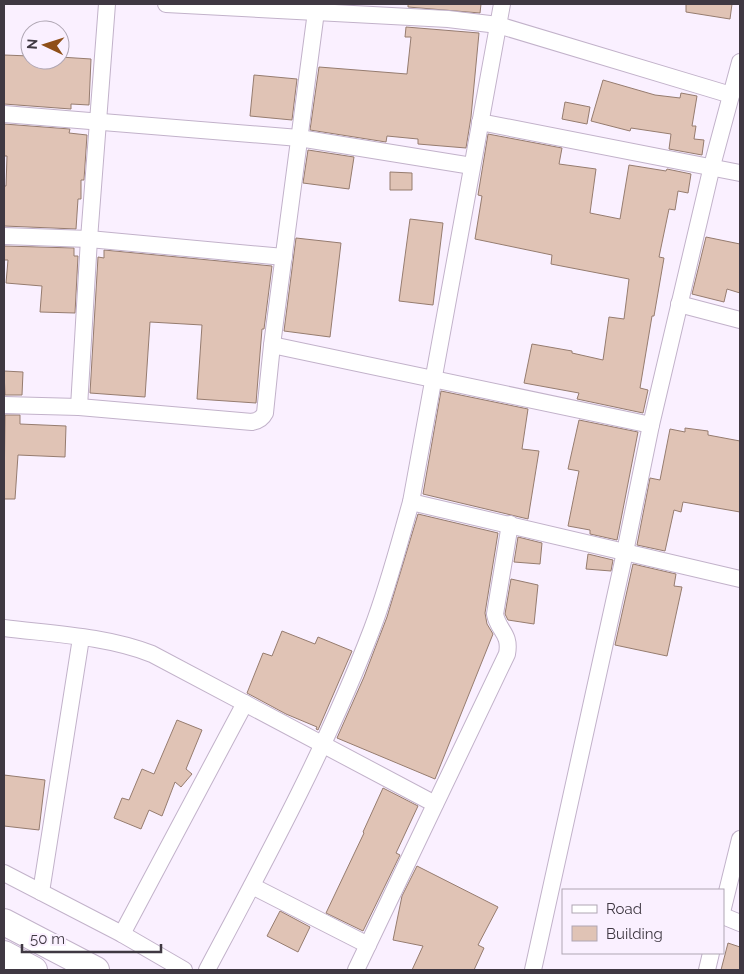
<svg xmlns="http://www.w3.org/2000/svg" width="744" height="974" font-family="Raleway,sans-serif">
  <rect width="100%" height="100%" fill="#faf0ff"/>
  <g fill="#e0c3b5" stroke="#967c6f">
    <polygon points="408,4 481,4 480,13 408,7"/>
    <polygon points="686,4 732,4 730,19 686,12"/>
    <polygon points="406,27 479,33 471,117 466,148 418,144 418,139 387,136 386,142 310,130 319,67 407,74 411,37 405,37"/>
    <polygon points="4,55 30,56 30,60 60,60 60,57 91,59 89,105 71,104 71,109 4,104"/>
    <polygon points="254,75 297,79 292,120 250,116"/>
    <polygon points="603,80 655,95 680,98 681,93 697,96 692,126 696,126 694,139 704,140 702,155 669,149 671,134 631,128 630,131 591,121"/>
    <polygon points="565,102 590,107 587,124 562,119"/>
    <polygon points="4,124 70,129 69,133 87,135 84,180 81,180 81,199 78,199 76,229 4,226 4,186 6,186 7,156 4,156"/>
    <polygon points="488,134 562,148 559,164 596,169 590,213 620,219 629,165 666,171 667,169 691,174 688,193 678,191 675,210 669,209 659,257 664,258 654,316 652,316 640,388 648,390 643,413 577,399 579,393 524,383 532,344 572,351 572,353 603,360 609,317 624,319 629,279 551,264 552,255 475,239 482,196 478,195"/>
    <polygon points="308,150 354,157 349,189 303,183"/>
    <polygon points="390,172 412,173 412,190 390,190"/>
    <polygon points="410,219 443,223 433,305 399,301"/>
    <polygon points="706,237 740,244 740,293 727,289 724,302 692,294"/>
    <polygon points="296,238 341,243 330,337 284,331"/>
    <polygon points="4,246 74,248 74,256 78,256 75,313 40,312 42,286 6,283 8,260 4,260"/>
    <polygon points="104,250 272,266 264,329 262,329 256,403 197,399 202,325 150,322 145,397 90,393 98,257 104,258"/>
    <polygon points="4,371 23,372 22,395 5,395"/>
    <polygon points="441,391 528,409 522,449 539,451 528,519 423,494"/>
    <polygon points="5,415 20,415 20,424 66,426 65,457 18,455 15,499 4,499"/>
    <polygon points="579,420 638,432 617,540 590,534 590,530 568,526 579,471 568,469"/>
    <polygon points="685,428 708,431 708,435 740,441 740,512 683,502 681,512 674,510 665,551 637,545 650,478 660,480 670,429 685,432"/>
    <polygon points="418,514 498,533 485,613 487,624 493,634 435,779 337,738 364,677 387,617"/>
    <polygon points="518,537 542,543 540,564 514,562"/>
    <polygon points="588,554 613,560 611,571 586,569"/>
    <polygon points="633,564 676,574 674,586 682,587 667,656 615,645"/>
    <polygon points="511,579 538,585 534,624 508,620 505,614"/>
    <polygon points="282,631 315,644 318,637 352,651 318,730 316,729 317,727 286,714 247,693 263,653 272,656"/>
    <polygon points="177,720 202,730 186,769 192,774 181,787 175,782 162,816 149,810 141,829 114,818 122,798 129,800 142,769 154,774"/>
    <polygon points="4,775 45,780 39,830 4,826"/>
    <polygon points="383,788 418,806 396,853 400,855 363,931 326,913 364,833 363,832"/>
    <polygon points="417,866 498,907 478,945 484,948 474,970 412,970 423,946 393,940 402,896"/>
    <polygon points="280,911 310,927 298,952 267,936"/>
    <polygon points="728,943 740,947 740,970 721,970"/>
  </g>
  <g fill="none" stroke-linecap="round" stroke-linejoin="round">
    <g stroke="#c2b2ca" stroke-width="18">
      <g id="minor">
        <polyline points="166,4 448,19 498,25 731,95"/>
        <polyline points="4,114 299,138 472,166"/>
        <polyline points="480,122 740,173"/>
        <polyline points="4,236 89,239 284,257"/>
        <polyline points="679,304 740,320"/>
        <polyline points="272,345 651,425"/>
        <path d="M4,405L79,407L252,422C258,421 262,419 265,413L272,345L317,4"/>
        <polyline points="79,407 89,239 107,4"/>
        <polyline points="411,502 740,579"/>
        <path d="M4,628C53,634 106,636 152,654L435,804"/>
        <polyline points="4,873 122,934 184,970"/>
        <polyline points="252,886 368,945"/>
        <polyline points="41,892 81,638"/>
        <polyline points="723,908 740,839"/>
        <polyline points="723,916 740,923"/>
        <polyline points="122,934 245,703"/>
        <path d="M207,970C266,859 327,747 372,629C388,587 399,544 411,502L502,4"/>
        <path d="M356,970L507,654C511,633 498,631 495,614L510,524"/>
        <polyline points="533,970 625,552 651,425 712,166 740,62"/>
        <polyline points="707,970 711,953"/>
      </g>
    </g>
    <g stroke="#c2b2ca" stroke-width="28">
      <g id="primary">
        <polyline points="4,922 96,970"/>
        <polyline points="4,954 34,970"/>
      </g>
    </g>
    <use href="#minor" stroke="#fff" stroke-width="16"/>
    <use href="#primary" stroke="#fff" stroke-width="26"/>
  </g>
  <rect width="744" height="974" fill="none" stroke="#3f3842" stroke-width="10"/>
  <rect x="562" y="889" width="162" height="65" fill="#faf0ff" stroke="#afa6b3"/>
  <rect x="572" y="905" width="25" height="8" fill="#ffffff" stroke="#afa6b3"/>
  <text x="606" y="914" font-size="15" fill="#3f3842">Road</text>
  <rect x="572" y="926" width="25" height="15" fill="#e0c3b5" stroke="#afa6b3"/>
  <text x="606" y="939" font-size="15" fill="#3f3842">Building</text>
  <g transform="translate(45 45) rotate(274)"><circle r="24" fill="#faf0ff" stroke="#afa6b3"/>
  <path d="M0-4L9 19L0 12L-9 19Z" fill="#8f4f18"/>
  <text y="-8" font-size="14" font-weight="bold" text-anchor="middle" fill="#3f3842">N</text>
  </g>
  <path d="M22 944v8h139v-8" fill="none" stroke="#3f3842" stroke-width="2.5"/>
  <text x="30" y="944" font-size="15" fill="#3f3842" stroke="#faf0ff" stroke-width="4" paint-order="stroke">50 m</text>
</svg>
